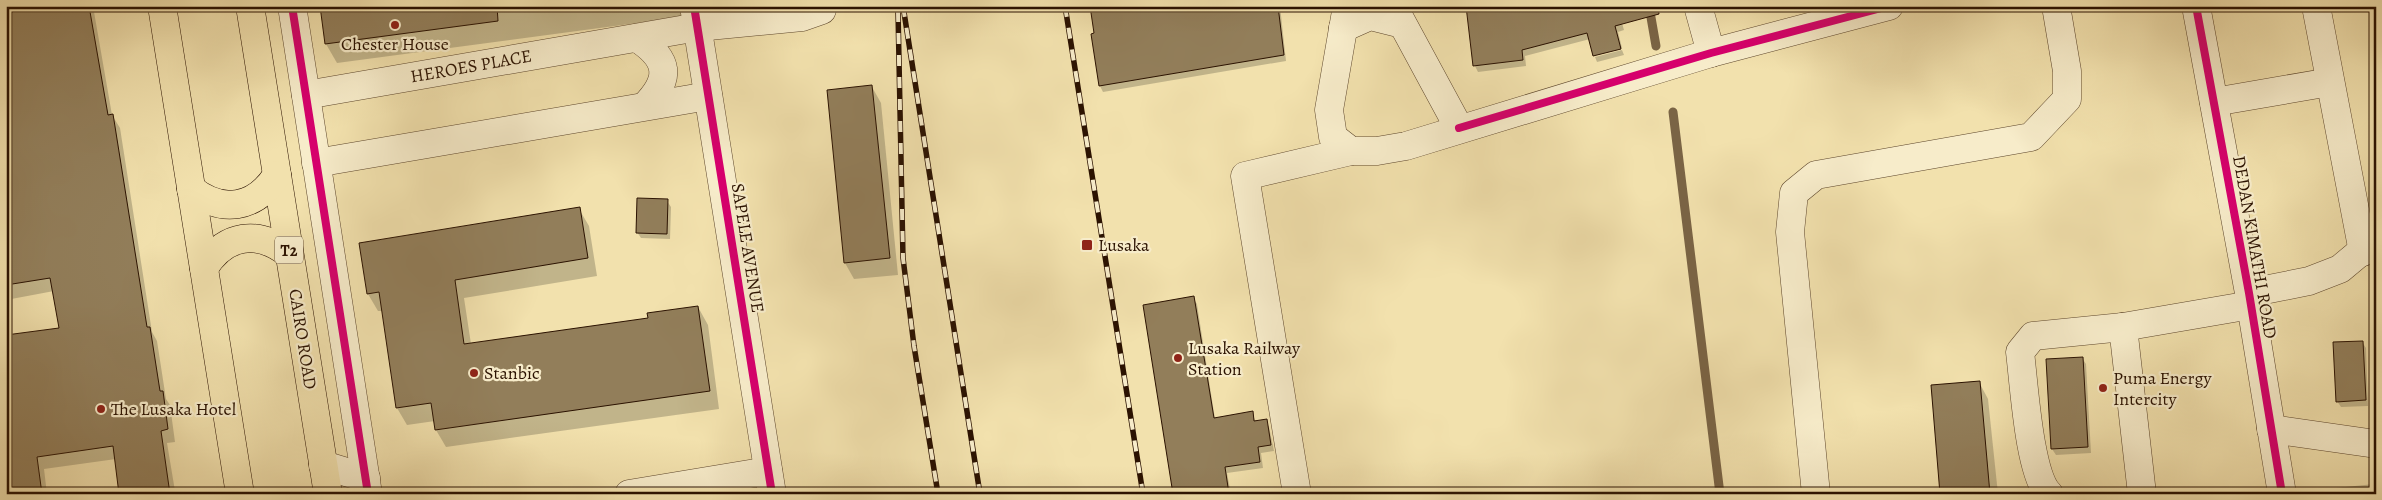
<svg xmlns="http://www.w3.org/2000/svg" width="2382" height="500" font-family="Alegreya,serif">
  <rect width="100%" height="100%" fill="#f2e1ad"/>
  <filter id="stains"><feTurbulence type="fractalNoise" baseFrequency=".004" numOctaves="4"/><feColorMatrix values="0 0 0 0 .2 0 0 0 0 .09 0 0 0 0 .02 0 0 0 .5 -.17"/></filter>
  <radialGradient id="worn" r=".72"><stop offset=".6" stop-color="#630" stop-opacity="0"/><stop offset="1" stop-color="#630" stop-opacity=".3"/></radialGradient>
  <g fill="#0003">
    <polygon points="6,6 93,6 112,115 120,128 152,332 157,341 166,399 170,405 175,442 167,443 175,491 181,490 183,494 121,494 116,459 44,469 47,494 6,494 60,329 54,291 6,300"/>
    <polygon points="321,6 681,6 682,17 337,63 326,44"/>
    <polygon points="1180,6 1280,6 1286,61 1103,92 1100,86 1096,34"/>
    <polygon points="1617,6 1624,30 1618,32 1622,48 1594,55 1590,39 1525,56 1526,66 1478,72 1475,66"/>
    <polygon points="1622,50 1624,55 1597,62 1595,57"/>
    <polygon points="872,87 881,103 898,275 854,279 845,263 828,91"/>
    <polygon points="667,201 671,207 670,239 641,238 637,232"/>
    <polygon points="579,209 589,226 597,276 464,298 471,344 649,319 698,307 708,325 719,409 446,447 436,430 435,421 407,425 397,408 383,311 378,311 368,294 360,244"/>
    <polygon points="1193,298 1197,304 1215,419 1252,413 1256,422 1266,421 1269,427 1274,451 1261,453 1263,468 1227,473 1231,494 1174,494"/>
    <polygon points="2362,342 2366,348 2368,406 2341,407 2337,401"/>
    <polygon points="2082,358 2086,364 2091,453 2056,455 2052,449"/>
    <polygon points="1979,382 1988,399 1998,494 1942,494"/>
    <polygon points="2374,484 2376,494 2337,494 2336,488"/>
  </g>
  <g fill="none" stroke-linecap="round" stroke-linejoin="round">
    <g stroke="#7a6445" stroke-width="9">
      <polyline points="1649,6 1656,46"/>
      <polyline points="1673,112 1720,494"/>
    </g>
  </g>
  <g fill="#927e5a" stroke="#2b1201">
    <polygon points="6,6 89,6 108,115 113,114 147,327 150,327 160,391 163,391 168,429 161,431 170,494 119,494 113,446 37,457 42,494 6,494 6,335 59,328 50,278 6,285"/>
    <polygon points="320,6 497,6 498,21 325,44"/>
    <polygon points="1090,6 1278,6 1284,55 1099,86 1091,34 1094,33"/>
    <polygon points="1466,6 1658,6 1659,14 1615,26 1621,49 1593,56 1587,33 1522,50 1523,60 1473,66"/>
    <polygon points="872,85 890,258 844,263 827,90"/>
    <polygon points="637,198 668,199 667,234 636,233"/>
    <polygon points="580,207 588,258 455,280 464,344 648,318 647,313 698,306 710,391 435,430 431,403 396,408 379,292 367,294 359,243"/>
    <polygon points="1194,296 1214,418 1253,411 1254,421 1267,419 1271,445 1258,447 1260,462 1225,467 1229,494 1173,494 1143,305"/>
    <polygon points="2363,341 2366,400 2336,402 2333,342"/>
    <polygon points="2083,357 2088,447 2051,449 2046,359"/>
    <polygon points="1980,381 1990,494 1940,494 1931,385"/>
  </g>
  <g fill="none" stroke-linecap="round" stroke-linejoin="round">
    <g stroke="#5d462c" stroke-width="29">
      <g id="minor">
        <polyline points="292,6 368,494"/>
        <polyline points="694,6 772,494"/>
        <polyline points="1347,6 1329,110 1333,137 1351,151 1377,151 1406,146 1711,53 1889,6"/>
        <polyline points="1393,6 1459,128"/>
        <polyline points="1698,6 1711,53"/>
        <polyline points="2196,6 2249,293 2282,494"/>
        <polyline points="2316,6 2363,252"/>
        <polyline points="1343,28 1370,16 1402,24"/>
        <path d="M637,38C669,59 672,78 645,106"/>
        <polyline points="306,95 698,27 802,17 822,10 822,6"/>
        <polyline points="2214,102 2330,82"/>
        <polyline points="316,163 708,96"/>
        <polyline points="2249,293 2309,281 2340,269 2376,239"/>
        <polyline points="2123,327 2142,494"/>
        <polyline points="2271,429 2376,444"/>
        <polyline points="323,465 366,478"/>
        <polyline points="629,494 768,471"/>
        <polyline points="1297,494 1245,176 1351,151"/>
        <polyline points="1816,494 1790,232 1794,193 1816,175 2031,137 2067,99 2067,71 2056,6"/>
        <path d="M2049,494C2029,474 2024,383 2020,352L2033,336L2123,327L2251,305"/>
      </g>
    </g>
    <g stroke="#2b1201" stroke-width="29">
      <g id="major">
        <polyline points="162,6 240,494"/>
        <polyline points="250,6 328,494"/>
        <path d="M191,189C222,214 255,209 277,175"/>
        <path d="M204,268C225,234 258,229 289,254"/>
      </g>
    </g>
    <use href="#minor" stroke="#f7ecca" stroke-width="28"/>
    <use href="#major" stroke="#f2e1ad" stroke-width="28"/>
    <g stroke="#2b1201" stroke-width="5.5">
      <g id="rail">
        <polyline points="903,6 980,494"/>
        <polyline points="1065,6 1143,494"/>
        <polyline points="898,11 903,258 914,346 938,494"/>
      </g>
    </g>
    <use href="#rail" stroke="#f7ecca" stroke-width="4" stroke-dasharray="11" stroke-linecap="butt"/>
    <g stroke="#f7ecca" stroke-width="11">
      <g id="cycleway">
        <polyline points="292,6 368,494"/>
        <polyline points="694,6 772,494"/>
        <polyline points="2196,6 2249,293 2282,494"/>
        <polyline points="1459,128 1711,53 1889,6"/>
      </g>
    </g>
    <use href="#cycleway" stroke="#d6006c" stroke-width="8"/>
  </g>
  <g fill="#8f2418" stroke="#f7ecca" stroke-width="2">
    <circle cx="395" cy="25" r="5"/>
    <rect x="1081" y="239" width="12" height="12" rx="2.5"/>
    <circle cx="1178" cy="358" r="5"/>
    <circle cx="474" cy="373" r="5"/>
    <circle cx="2103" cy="388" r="5"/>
    <circle cx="101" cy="409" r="5"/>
  </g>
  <g text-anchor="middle" stroke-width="4.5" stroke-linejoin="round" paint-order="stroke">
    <rect fill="#f7ecca" stroke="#68533d" stroke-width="1" x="275" y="236.5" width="28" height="27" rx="4"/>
    <g font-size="16" font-weight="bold" fill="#2b1201">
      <text x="289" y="256">T2</text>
    </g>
    <g font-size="18" fill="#2b1201" stroke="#f7ecca" text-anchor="start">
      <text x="395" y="50" text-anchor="middle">Chester House</text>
      <text x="1098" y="251">Lusaka</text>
      <text x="1188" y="354">Lusaka Railway<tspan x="1188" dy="21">Station</tspan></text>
      <text x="484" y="379">Stanbic</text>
      <text x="2113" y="384">Puma Energy<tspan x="2113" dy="21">Intercity</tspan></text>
      <text x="111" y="415">The Lusaka Hotel</text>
    </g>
    <g font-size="18" fill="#2b1201" stroke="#f7ecca">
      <text transform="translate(471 66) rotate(-10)" y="6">HEROES PLACE</text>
      <text transform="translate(2255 247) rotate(80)" y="6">DEDAN KIMATHI ROAD</text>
      <text transform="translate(748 248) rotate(81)" y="6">SAPELE AVENUE</text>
      <text transform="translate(303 339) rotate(81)" y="6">CAIRO ROAD</text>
    </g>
  </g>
  <rect width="2382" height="500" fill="none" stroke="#f2e1ad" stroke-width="25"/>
  <rect x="8" y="8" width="2367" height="485" fill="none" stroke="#2b1201" stroke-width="2.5"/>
  <rect x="12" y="12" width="2357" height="475" fill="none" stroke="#2b1201"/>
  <rect width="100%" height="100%" filter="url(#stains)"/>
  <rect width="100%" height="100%" fill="url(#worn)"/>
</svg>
